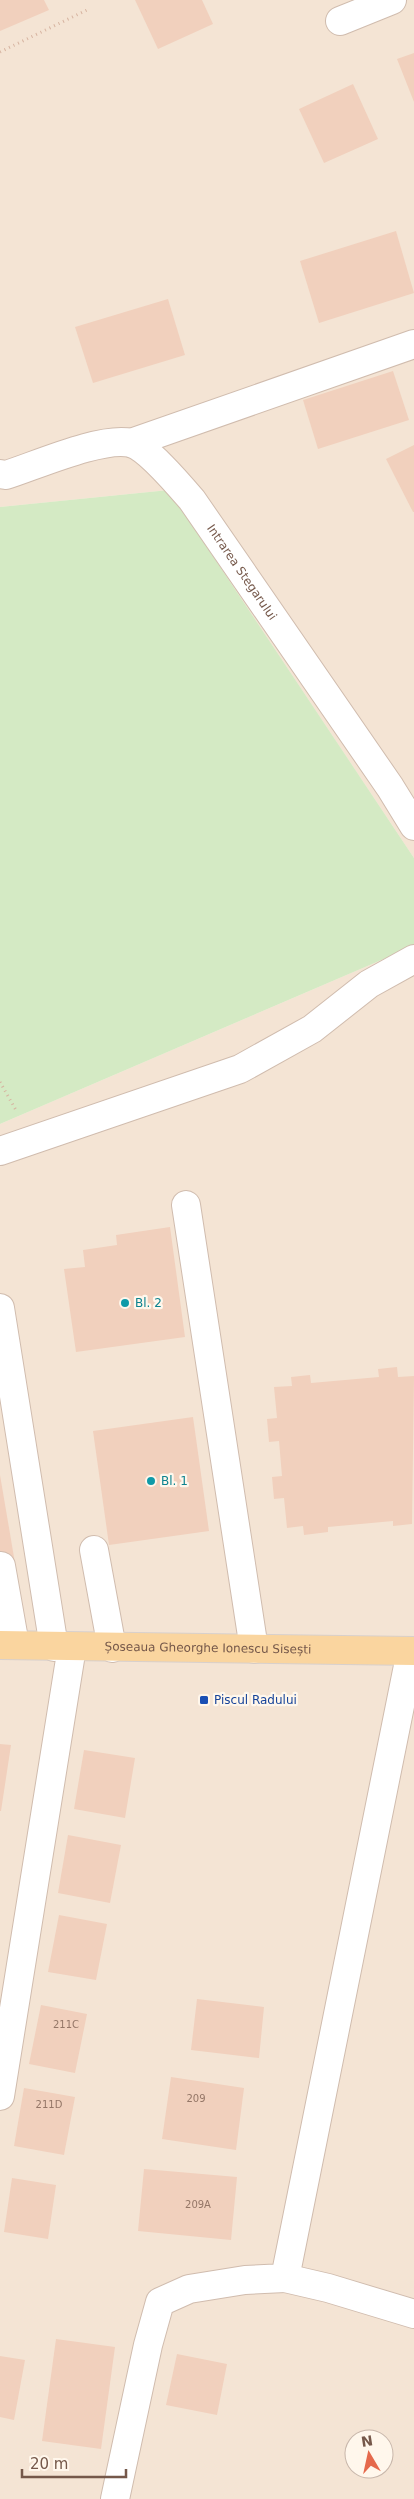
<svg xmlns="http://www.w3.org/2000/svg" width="414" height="2499" font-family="'DejaVu Sans',sans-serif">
  <rect width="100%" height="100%" fill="#fcf2e5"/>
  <g fill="#f4e4d4" fill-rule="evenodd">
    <polygon points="0,0 414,0 414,858 169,490 0,507"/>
    <path d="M414,946V2499H0V1124ZM354,2439H384V2469H354Z"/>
  </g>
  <polygon fill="#d4eac4" points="169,490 414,858 414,946 0,1124 0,507"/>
  <g fill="#f1d0bd">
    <polygon points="0,0 44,0 49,10 0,31"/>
    <polygon points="135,0 202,0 213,24 158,49"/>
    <polygon points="414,53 414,102 397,59"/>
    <polygon points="353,84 378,139 324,163 299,109"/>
    <polygon points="396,231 414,293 319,323 300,261"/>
    <polygon points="168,299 185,355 93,383 75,327"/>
    <polygon points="393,371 409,420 318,449 303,400"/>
    <polygon points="414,445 414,512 413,512 386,459"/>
    <polygon points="170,1227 185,1337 76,1352 64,1269 85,1267 83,1250 117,1245 116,1235"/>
    <polygon points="397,1367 398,1377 414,1376 412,1524 393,1526 393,1521 328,1527 328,1532 304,1535 303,1526 287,1528 284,1498 274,1499 272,1477 282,1476 279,1441 269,1442 267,1419 277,1418 274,1387 292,1386 291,1377 310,1375 311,1383 379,1377 378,1369"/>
    <polygon points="193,1417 209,1531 109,1545 93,1431"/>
    <polygon points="0,1475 15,1563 0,1566"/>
    <polygon points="0,1744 11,1745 1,1811 0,1811"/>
    <polygon points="84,1750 135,1758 125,1818 74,1809"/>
    <polygon points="68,1835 121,1845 110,1903 58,1893"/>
    <polygon points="59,1915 107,1924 96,1980 48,1972"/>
    <polygon points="197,1999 264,2007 259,2058 191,2050"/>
    <polygon points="41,2005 87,2014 75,2073 29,2064"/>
    <polygon points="171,2077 244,2088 236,2150 162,2139"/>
    <polygon points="24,2088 75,2097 64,2155 14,2146"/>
    <polygon points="144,2169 237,2177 231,2240 138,2231"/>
    <polygon points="12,2178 56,2185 48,2239 4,2232"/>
    <polygon points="56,2339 115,2347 101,2449 42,2441"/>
    <polygon points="177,2354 227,2364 217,2415 166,2405"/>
    <polygon points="0,2356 25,2360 14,2420 0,2417"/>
  </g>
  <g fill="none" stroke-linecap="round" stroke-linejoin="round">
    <g stroke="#d0bcae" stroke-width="30">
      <g id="minor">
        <polyline points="340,21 392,0"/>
        <polyline points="131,443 414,344"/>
        <path id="s1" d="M0,474L6,475C35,466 102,436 131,443C148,448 180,486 192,500L390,787L414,826"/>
        <polyline points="0,1151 240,1069 312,1029 369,984 414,959"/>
        <polyline points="186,1205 254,1649"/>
        <polyline points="0,1308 54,1647"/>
        <polyline points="94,1550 112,1648"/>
        <polyline points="1,1566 15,1645"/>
        <polyline points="0,2096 72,1647"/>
        <polyline points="285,2278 328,2288 414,2314"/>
        <polyline points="115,2499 148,2345 160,2302 189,2289 245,2280 285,2278 411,1651"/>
      </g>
    </g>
    <g stroke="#d8d0cc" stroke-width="30">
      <g id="major">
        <path id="s2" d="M0,1645L414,1651"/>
      </g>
    </g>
    <g stroke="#d6b3a0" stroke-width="3" stroke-dasharray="1 4" stroke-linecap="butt">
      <polyline points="0,52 89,9"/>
      <polyline points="0,1082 17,1112"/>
    </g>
    <use href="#minor" stroke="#fff" stroke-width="28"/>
    <use href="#major" stroke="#fad59f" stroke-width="28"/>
  </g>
  <g fill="#0f9aa8" stroke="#fff7ec" stroke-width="2">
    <circle cx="125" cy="1303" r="5"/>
    <circle cx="151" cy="1481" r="5"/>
  </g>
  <rect fill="#1a4fb4" stroke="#fff7ec" stroke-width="2" x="199" y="1695" width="10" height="10" rx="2.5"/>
  <g text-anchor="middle" stroke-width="4.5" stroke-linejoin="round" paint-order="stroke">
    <g font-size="10" fill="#947667">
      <text x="66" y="2028">211C</text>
      <text x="196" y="2102">209</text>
      <text x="49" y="2108">211D</text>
      <text x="198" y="2208">209A</text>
    </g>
    <g font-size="12" fill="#75584a" stroke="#fff7ec">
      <text dy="4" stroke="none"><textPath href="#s1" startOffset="308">Intrarea Stegarului</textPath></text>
      <text dy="4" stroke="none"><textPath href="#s2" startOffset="208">Șoseaua Gheorghe Ionescu Sisești</textPath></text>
    </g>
    <g font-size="12" fill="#0d838f" stroke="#fff7ec" text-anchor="start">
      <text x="135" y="1307">Bl. 2</text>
      <text x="161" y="1485">Bl. 1</text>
    </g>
    <g font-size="12" fill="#164399" stroke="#fff7ec" text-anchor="start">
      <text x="214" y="1704">Piscul Radului</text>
    </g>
  </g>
  <g transform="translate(369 2454) rotate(351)"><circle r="24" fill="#fff7ec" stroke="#c8b7ab"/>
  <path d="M0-4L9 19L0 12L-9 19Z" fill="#e5694c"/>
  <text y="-8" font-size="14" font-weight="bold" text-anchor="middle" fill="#75584a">N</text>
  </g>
  <path d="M22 2469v8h104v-8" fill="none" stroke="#75584a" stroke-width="2.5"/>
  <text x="30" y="2469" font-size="15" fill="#75584a" stroke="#fff7ec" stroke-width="4" paint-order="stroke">20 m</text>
</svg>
